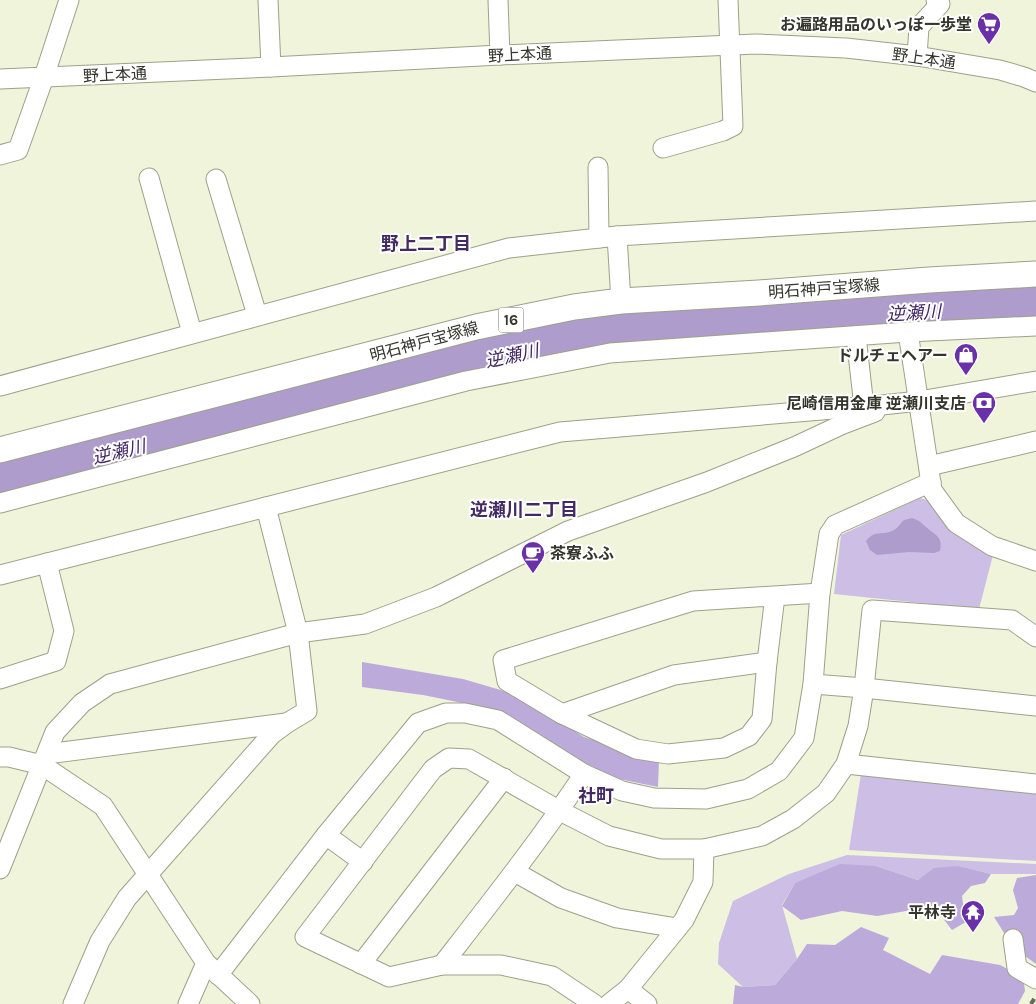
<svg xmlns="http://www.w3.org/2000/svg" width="1036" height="1004" font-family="Karla,'Noto Sans JP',sans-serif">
  <rect width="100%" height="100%" fill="#eff4da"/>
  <g fill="#ccbee5">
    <polygon points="920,498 930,501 993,555 979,609 834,594 841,535"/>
    <polygon points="861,774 1036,793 1036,861 849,850"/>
    <polygon points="847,855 1036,864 1036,874 991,874 959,866 918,880 876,866 795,883 782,905 797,959 775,985 743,987 718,964 719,943 733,901 789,874"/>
  </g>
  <g fill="#bcaadb">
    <polygon points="362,662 463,679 511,693 584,737 659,760 658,787 614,778 565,752 498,712 472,705 423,695 362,687"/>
    <polygon points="840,864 876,866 918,880 934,868 959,866 991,874 985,883 971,886 962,896 964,911 971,919 952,930 942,917 926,918 918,909 877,916 842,911 801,920 782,906 795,883"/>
    <polygon points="1036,875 1036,964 1025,956 1022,946 1011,944 994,917 1014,915 1018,908 1013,890 1017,878"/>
    <polygon points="861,927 889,938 883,950 930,974 942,955 1000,965 1023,977 1025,991 1018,1004 733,1004 735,985 743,987 775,985 797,959 807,944 835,945"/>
  </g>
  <g fill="#ae9ccd">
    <polygon points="1036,280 1036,319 637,346 0,496 0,458 555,317"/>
    <path d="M912,518C921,521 920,522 926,527C936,536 943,536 940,551L934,553L909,552L877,555L870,550L866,541C876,529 881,536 892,531C898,529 900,523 904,520C907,519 910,519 912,518Z"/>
  </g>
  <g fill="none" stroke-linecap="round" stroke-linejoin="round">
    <g stroke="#9da189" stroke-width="21">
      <g id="minor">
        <polyline points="268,0 271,67"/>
        <polyline points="498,0 500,55"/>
        <polyline points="917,56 919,27 940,4 936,0"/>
        <polyline points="0,79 271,67 500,55 756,44 846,48 917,56 1000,70 1024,77 1036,82"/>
        <polyline points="663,148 723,131 733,126 728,0"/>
        <polyline points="0,155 18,150 44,77 69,0"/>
        <polyline points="598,167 599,238"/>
        <polyline points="149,178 192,333"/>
        <polyline points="216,179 257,315"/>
        <polyline points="617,236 621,301"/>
        <polyline points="908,332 932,490 956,523 992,546 1036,561"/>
        <polyline points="856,336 864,407"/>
        <polyline points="0,386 509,248 617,236 1036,211"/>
        <polyline points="929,466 1036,441"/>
        <polyline points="0,503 466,381 610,353 908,332 1036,326"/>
        <polyline points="0,575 560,432 882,405 919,401 1036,381"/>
        <polyline points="775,596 767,662 762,719 749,736 724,748 668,754 636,749 562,714 507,681 503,660 693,601 820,593"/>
        <polyline points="0,679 56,661 64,631 47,563"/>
        <polyline points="813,684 864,688 1036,706"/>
        <polyline points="562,714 674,675 767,662"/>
        <polyline points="47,754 286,723"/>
        <polyline points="0,757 9,757 42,765 103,806 206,963 250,1004"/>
        <polyline points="846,764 1036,784"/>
        <polyline points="326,835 363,862"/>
        <polyline points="0,869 55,732 82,703 110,684 298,633 365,624 436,597 568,531 707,482 794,447 841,425 875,412"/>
        <polyline points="515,872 561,898 617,918 677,928"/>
        <polyline points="1013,939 1017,968 1036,979"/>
        <polyline points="361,964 504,778"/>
        <path d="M442,965C491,902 540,840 584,774"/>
        <polyline points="218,975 326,835 418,723 446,713 465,713 498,720 584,774 622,791 654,798 706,799 748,789 779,771 804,738 813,684 820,593 829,534 835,525 931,482"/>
        <polyline points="628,989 647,1004"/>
        <polyline points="73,1004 100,941 127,898 272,734 287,723 307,711 298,633 266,507"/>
        <polyline points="188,1004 206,963"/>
        <polyline points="594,1004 552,976 501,965 442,965 389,977 305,937 433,769 449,758 469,759 560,811 609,836 661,849 704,849 762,836 793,819 826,793 846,764 858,726 864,688 872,610 1012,620 1036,637"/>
        <polyline points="609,1004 628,989 684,920 703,882 704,849"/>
      </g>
    </g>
    <g stroke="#9da189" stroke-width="27">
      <polyline id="major" points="0,450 476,327 574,307 621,301 759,293 929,280 1036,274"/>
    </g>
    <use href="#minor" stroke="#fff" stroke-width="19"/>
    <use href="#major" stroke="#fff" stroke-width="25"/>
    <polyline stroke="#66695b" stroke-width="4" stroke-dasharray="6 6" stroke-linecap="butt" points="1031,1004 1036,996"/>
  </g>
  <defs>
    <g id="supermarket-pin" transform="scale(1.25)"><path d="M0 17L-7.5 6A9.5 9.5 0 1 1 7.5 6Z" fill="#6930a7" stroke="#fff"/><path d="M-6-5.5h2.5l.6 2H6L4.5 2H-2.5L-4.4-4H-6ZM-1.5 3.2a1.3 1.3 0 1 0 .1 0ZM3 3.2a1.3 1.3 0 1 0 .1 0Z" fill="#fff"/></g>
    <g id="shop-pin" transform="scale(1.25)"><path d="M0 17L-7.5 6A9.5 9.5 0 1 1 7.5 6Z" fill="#6930a7" stroke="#fff"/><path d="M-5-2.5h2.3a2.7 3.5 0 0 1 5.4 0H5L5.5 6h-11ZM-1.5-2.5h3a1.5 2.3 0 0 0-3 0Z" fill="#fff"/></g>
    <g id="bank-pin" transform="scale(1.25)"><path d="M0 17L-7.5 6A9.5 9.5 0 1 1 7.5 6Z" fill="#6930a7" stroke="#fff"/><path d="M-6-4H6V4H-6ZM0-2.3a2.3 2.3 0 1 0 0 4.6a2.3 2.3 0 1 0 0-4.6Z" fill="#fff"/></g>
    <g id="cafe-pin" transform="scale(1.25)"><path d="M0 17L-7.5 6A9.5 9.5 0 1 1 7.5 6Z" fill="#6930a7" stroke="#fff"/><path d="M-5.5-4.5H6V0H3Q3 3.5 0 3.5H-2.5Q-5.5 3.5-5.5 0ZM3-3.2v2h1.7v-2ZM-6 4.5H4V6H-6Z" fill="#fff"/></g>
    <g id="temple-pin" transform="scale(1.25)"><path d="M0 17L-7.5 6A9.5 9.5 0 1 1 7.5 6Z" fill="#6930a7" stroke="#fff"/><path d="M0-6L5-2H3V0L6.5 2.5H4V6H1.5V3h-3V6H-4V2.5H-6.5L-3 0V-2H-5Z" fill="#fff"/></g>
  </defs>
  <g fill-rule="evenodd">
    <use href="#supermarket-pin" x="989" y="24"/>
    <use href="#shop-pin" x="966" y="355"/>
    <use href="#bank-pin" x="984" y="403"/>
    <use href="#cafe-pin" x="533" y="553"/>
    <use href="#temple-pin" x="973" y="912"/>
  </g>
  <g text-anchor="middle" stroke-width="4" stroke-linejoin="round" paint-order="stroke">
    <rect fill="#fff" stroke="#71726b" stroke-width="1" x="498.5" y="307.5" width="25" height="25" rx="4"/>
    <g font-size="15" font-weight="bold" fill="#34362c">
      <text x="511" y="325">16</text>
    </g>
    <g font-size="16" font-weight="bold" fill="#34362c" stroke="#fff" text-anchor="end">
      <text x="972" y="30">お遍路用品のいっぽ一歩堂</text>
      <text x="948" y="361">ドルチェヘアー</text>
      <text x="966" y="409">尼崎信用金庫 逆瀬川支店</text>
      <text x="550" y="559" text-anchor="start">茶寮ふふ</text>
      <text x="956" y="918">平林寺</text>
    </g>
    <g font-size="16" fill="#34362c" stroke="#fff">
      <text transform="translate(520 54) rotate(-3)" y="6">野上本通</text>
      <text transform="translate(924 58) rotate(8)" y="6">野上本通</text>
      <text transform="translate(115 74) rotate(-3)" y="6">野上本通</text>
      <text transform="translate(824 288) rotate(-4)" y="6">明石神戸宝塚線</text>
      <text transform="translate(424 341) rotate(-15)" y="6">明石神戸宝塚線</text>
    </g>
    <g font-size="18" font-weight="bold" fill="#432a64" stroke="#fff">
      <text x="426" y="250">野上二丁目</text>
      <text x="524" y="516">逆瀬川二丁目</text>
      <text x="596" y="802">社町</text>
    </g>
    <g font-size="18" font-style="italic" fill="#402662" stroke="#fff">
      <text transform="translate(914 313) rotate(-3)" y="6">逆瀬川</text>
      <text transform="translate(512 356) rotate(-12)" y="6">逆瀬川</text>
      <text transform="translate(119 452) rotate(-13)" y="6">逆瀬川</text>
    </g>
  </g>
</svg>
